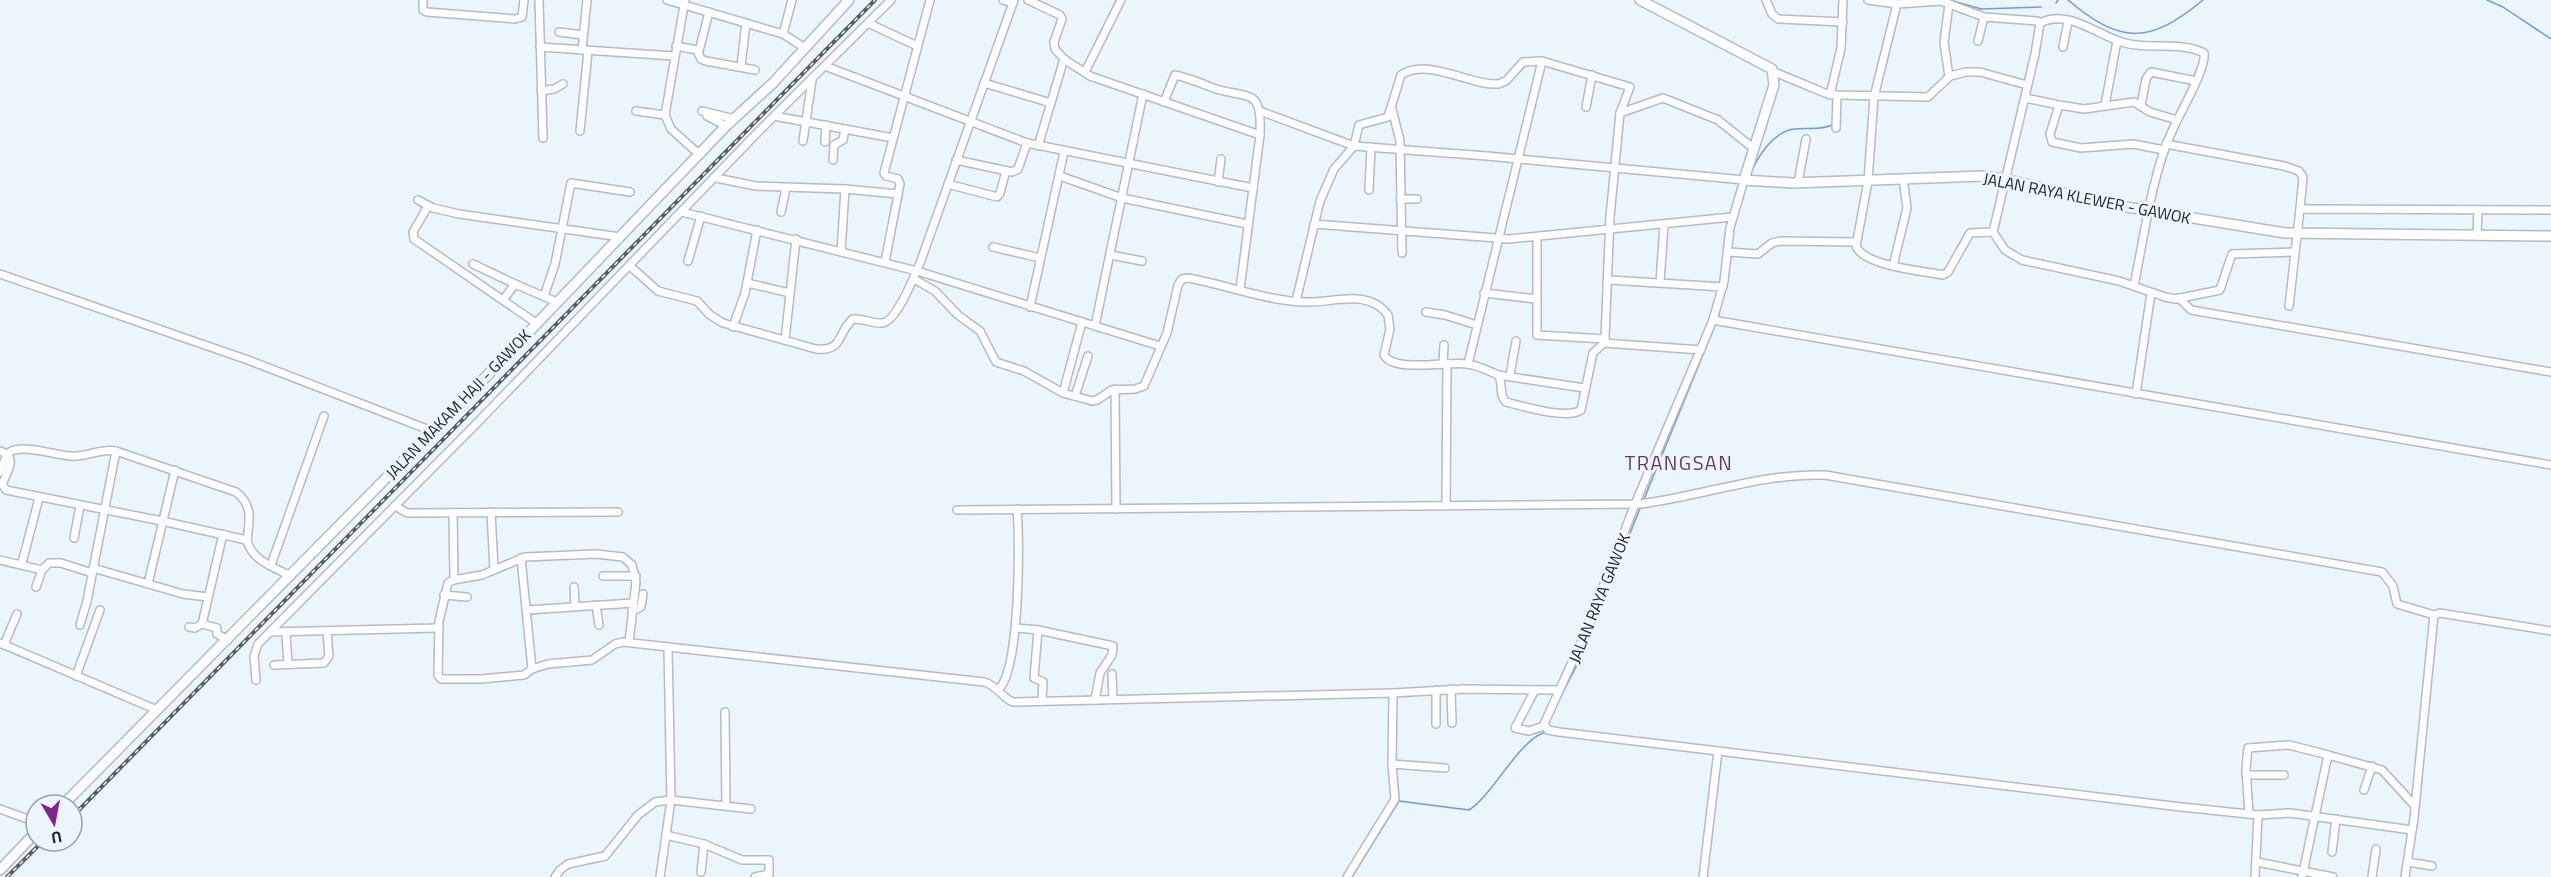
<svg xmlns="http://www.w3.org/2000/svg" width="2551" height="877" font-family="'Titillium Web',sans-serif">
  <rect width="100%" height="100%" fill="#eaf6fb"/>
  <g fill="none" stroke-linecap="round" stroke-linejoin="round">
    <g stroke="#6f9aeb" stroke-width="1.5">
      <polyline points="1950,0 1981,9 2041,7"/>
      <path d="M2068,0C2121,45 2150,44 2203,0"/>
      <polyline points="2487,0 2503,7 2551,39"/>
      <polyline points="2056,3 2058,0"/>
      <polyline points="1845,35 1846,25"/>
      <polyline points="1835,88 1844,52"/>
      <path d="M1751,173C1758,156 1773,132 1794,129C1807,127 1819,131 1832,125"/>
      <polyline points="1718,319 1731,256"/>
      <polyline points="1644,499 1716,323"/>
      <polyline points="1556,706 1579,661 1641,506"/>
      <path d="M1352,877L1399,801L1469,810C1493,795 1520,738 1546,732"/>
    </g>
    <g stroke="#b2bdc2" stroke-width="10">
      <g id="street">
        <polyline points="423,0 423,10 427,12 515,19 522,17 524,0"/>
        <polyline points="539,0 543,138"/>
        <polyline points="667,0 783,34 805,48"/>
        <polyline points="685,0 665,115 671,129 700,155"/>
        <polyline points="1003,0 1013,3"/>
        <polyline points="1028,0 1060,15 1062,19 1054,42 1055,49 1064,59 1090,76 1260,135 1240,289"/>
        <polyline points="1766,0 1772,14 1778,19 1843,22"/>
        <path d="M1868,0L1897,4L1941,1L1984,17L2037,21L2040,23C2068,8 2098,36 2125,43C2150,50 2180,41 2204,53C2207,67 2180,113 2173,129C2152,173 2144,237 2134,286"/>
        <path d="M1897,4L1874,97L1868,181L1856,246C1863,266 1924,271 1943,275L1948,272L1970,233L1993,232L2035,54L2040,23"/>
        <polyline points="868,23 917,46"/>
        <polyline points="559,32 583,35"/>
        <polyline points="783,34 792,0"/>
        <polyline points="1978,41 1984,17"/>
        <polyline points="676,46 697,50 701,59 706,61 755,70"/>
        <polyline points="540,47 674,56"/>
        <polyline points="2063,47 2068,21"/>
        <polyline points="582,50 587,0"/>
        <polyline points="699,51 709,12"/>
        <polyline points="741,66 746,23"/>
        <polyline points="825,66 1027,143 1253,188"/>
        <polyline points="1772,71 1825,93 1837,95 1928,97 1950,76 1966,72 1980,72 2027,85"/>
        <polyline points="1085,72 1121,0"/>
        <polyline points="1949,77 1944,42 1949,4"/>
        <polyline points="984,83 1051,103"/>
        <polyline points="541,91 554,89 563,84"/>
        <polyline points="1830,95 1841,48 1843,0"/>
        <polyline points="2025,98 2059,105"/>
        <path d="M1164,102L1175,75C1189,78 1203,84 1216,89C1252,99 1262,89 1260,135"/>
        <polyline points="2105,105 2117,41"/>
        <polyline points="2141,105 2146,79 2151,72 2196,81"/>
        <polyline points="1586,107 1592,75"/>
        <polyline points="1392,109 1400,141 1402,253"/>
        <polyline points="636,111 665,115"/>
        <polyline points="702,111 735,119"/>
        <polyline points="1260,111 1354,146 1487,156 1744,180 1730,228 1724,281 1713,320 1635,504 1584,636 1544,724 1548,730 1559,732 1718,751 1703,877"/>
        <polyline points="707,116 726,126"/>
        <polyline points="774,116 893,138"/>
        <polyline points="1836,128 1837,95"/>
        <polyline points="580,131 588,51"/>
        <polyline points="803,141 812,80"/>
        <polyline points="825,142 826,125"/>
        <polyline points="2166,144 2284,166 2299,171 2303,177 2300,209"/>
        <polyline points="1038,146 1064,59"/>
        <polyline points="2164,150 2133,144 2081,148 2052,142 2050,134 2059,105 2084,109 2134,102 2150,112 2177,120"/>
        <polyline points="833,160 834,145 843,140 845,129"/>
        <polyline points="956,160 1012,172 1018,169 1027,143"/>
        <polyline points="1060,176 1122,198 1247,224"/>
        <polyline points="716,178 756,186 845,189 898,194"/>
        <polyline points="1218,182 1221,159"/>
        <polyline points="1798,183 1806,139"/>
        <polyline points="948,184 997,197 1000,193 1006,171"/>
        <polyline points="1369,190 1371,147"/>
        <polyline points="1400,199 1417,199"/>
        <polyline points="418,200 433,208 459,214 620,237"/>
        <polyline points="428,206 413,232 414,239 536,323"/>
        <polyline points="682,212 917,271 1160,346"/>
        <polyline points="781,212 786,188"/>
        <polyline points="1314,224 1509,239 1732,217"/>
        <polyline points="1993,232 2005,250 2022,260 2119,281 2165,297 2176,299 2220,290 2232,254 2295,252"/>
        <polyline points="2477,236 2478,210"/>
        <polyline points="1537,237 1537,335 1605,339"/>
        <polyline points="993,247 1040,258"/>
        <polyline points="841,252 845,189"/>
        <polyline points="1728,252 1758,254 1772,243 1780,241 1856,242"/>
        <polyline points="1111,255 1142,261"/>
        <polyline points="688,261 701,216"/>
        <polyline points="885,262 900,184 898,179 886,176 884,173 930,0"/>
        <polyline points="473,264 515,284"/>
        <path d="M630,266L658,291L697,301L710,315L723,323L816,349C844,352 837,332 853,319C863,318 872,324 882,323C897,322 914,276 920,263L1014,0"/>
        <polyline points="1893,266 1907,208 1903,179"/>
        <polyline points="0,274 248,360 432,431"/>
        <path d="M914,279L935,291L958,315L980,331L996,362L1024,371L1063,393L1092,401L1097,400L1112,390L1135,389L1144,386L1167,333L1178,285L1182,279L1188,278C1227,285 1267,301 1306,302C1334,303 1368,288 1388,315L1390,329L1384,355C1394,373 1448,361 1467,364C1477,365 1489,371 1498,375C1504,383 1498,395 1506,402C1523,406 1566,420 1581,410L1593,353L1604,343L1605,337L1610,217L1620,113L1663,98L1718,120L1753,148"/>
        <polyline points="1609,280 1723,287"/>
        <polyline points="1660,282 1664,224"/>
        <polyline points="747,283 790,293"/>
        <polyline points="1484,293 1536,299"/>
        <polyline points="544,296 555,264 571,183 630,192"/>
        <polyline points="2179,298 2191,310 2551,372"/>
        <polyline points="503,300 515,284 557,302"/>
        <path d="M1296,301L1320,201L1334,169L1354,146L1359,125L1388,117L1401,75C1429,57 1470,86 1498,84L1506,81L1523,62L1542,61"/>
        <polyline points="2289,306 2300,209 2551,210"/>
        <polyline points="1030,307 1064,152"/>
        <polyline points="1426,312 1445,315 1477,325"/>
        <polyline points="1713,320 2551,465"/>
        <polyline points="1095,326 1143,94"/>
        <polyline points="733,327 745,293 757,230"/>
        <polyline points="785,340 796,239"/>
        <polyline points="1604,343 1701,350"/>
        <polyline points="1443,364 1444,345"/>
        <polyline points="1468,364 1542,61 1630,87 1620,113"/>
        <polyline points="1498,375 1584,388"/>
        <polyline points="1510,375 1516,341"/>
        <polyline points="1115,389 1116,509"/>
        <polyline points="1063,393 1082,322"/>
        <polyline points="2136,394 2151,293"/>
        <polyline points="1075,396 1088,356"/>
        <path d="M0,451C18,456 8,471 2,484L6,490L162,521L242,539L247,541C253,561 273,567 291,576"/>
        <path d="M0,472C2,466 5,456 10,452C22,444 55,455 70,456C85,458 100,448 116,451L236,492C254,506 249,521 247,541"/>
        <polyline points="395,506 407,513 618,512"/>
        <polyline points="1446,506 1447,364"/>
        <path d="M957,510L1640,504C1702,496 1762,473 1825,475L2382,572L2393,586L2397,604L2434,615"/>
        <polyline points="491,512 494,569"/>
        <polyline points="453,513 454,580"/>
        <polyline points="223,534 202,624 217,628 217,634 228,640"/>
        <polyline points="74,538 80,506"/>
        <polyline points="521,558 532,669"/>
        <polyline points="0,560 42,570"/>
        <polyline points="22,563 39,498"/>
        <polyline points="271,565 324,416"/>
        <polyline points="93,568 183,594 208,597"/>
        <polyline points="603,576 636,576"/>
        <polyline points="148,584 175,470"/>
        <polyline points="36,587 42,570 49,563 61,563 92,573"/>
        <polyline points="574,587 575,606"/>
        <polyline points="444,595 467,597"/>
        <polyline points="596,605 599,625"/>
        <polyline points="527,610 633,603"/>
        <polyline points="632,611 641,607 643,594"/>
        <polyline points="80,625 87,601 116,451"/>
        <polyline points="189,627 195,628 202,624"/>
        <polyline points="1016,628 1038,630 1034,678 1043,682 1042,700"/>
        <polyline points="1038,630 1113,646 1112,655 1100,673 1095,700"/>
        <polyline points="270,632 438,628"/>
        <polyline points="286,634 288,664"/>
        <path d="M629,642L636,582L632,565L623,557L596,554L525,557L482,575L453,580L448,583L439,621L438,675L441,679H482L524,675L532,669L548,664L592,660L615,644L623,642L984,682C997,685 1002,698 1013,702L1393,693L1464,689L1559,690"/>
        <polyline points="0,643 157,710"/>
        <polyline points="4,645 17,614"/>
        <polyline points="274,665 324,663 329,656 327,632"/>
        <polyline points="1112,674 1113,699"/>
        <polyline points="76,676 100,610"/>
        <polyline points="256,680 254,656 258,644 479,421 760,130 891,0"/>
        <path d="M999,689C1020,668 1020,541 1017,509"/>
        <polyline points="1451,689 1452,723"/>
        <polyline points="1436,690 1436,724"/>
        <polyline points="1535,690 1515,728 1529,731 1544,726"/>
        <polyline points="725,712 726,805"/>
        <polyline points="1718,751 2181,807 2258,815 2290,813 2412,830"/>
        <polyline points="1392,764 1445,768"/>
        <polyline points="2246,775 2284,775"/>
        <polyline points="2364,790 2372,766"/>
        <polyline points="0,809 36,822"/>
        <polyline points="2249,814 2246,769 2248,748 2289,745 2328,755"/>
        <polyline points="666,835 704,844 742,860 769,860 769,874 755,877"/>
        <polyline points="2332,852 2336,819"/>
        <polyline points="2257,862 2333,877"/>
        <polyline points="2408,862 2432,866"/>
        <polyline points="701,872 704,844"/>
        <polyline points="555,877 560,870 568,864 605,856 638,815 655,802 671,800 751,809"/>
        <polyline points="660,877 671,800 668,647"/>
        <polyline points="1347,877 1395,799 1392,764 1393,693"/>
        <polyline points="2255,877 2258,815"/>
        <polyline points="2302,877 2328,755 2382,770 2415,806"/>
        <polyline points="2372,877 2376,849"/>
        <polyline points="2405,877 2414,818 2434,615 2440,613 2551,631"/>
      </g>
    </g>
    <g stroke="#b2bdc2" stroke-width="12">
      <g id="secondary">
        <polyline points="1640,0 1772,69 1774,85 1744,180 1793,183 1982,176 2005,179 2114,205 2285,233 2551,236"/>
        <polyline points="63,805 480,383 726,126 773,83 849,0"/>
        <polyline points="0,870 36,832"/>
      </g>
    </g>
    <use href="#street" stroke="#fff" stroke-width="7"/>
    <use href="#secondary" stroke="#fff" stroke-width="9"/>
    <g stroke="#575e61" stroke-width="4">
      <g id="rail">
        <polyline points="72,817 875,0"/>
        <polyline points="7,877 43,841"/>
      </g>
    </g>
    <use href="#rail" stroke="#eaf6fb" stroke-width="1.5" stroke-dasharray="4.5" stroke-linecap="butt"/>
  </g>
  <g text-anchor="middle" stroke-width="6" stroke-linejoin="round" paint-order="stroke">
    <g font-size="16" fill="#202527" stroke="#eaf6fb">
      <text transform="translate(2087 198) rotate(11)" y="6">JALAN RAYA KLEWER - GAWOK</text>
      <text transform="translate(458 404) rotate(-46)" y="6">JALAN MAKAM HAJI - GAWOK</text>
      <text transform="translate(1599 598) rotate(-68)" y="6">JALAN RAYA GAWOK</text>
    </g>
    <g font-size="20" letter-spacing="1.5" fill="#63386d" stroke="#eaf6fb">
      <text x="1679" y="470">TRANGSAN</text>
    </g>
  </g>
  <g transform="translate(54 823) rotate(170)"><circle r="28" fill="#eaf6fb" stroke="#99a2a6" stroke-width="1.5"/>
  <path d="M0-4.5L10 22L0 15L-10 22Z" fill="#7f2592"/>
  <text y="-9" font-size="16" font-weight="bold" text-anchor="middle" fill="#202527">U</text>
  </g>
</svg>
